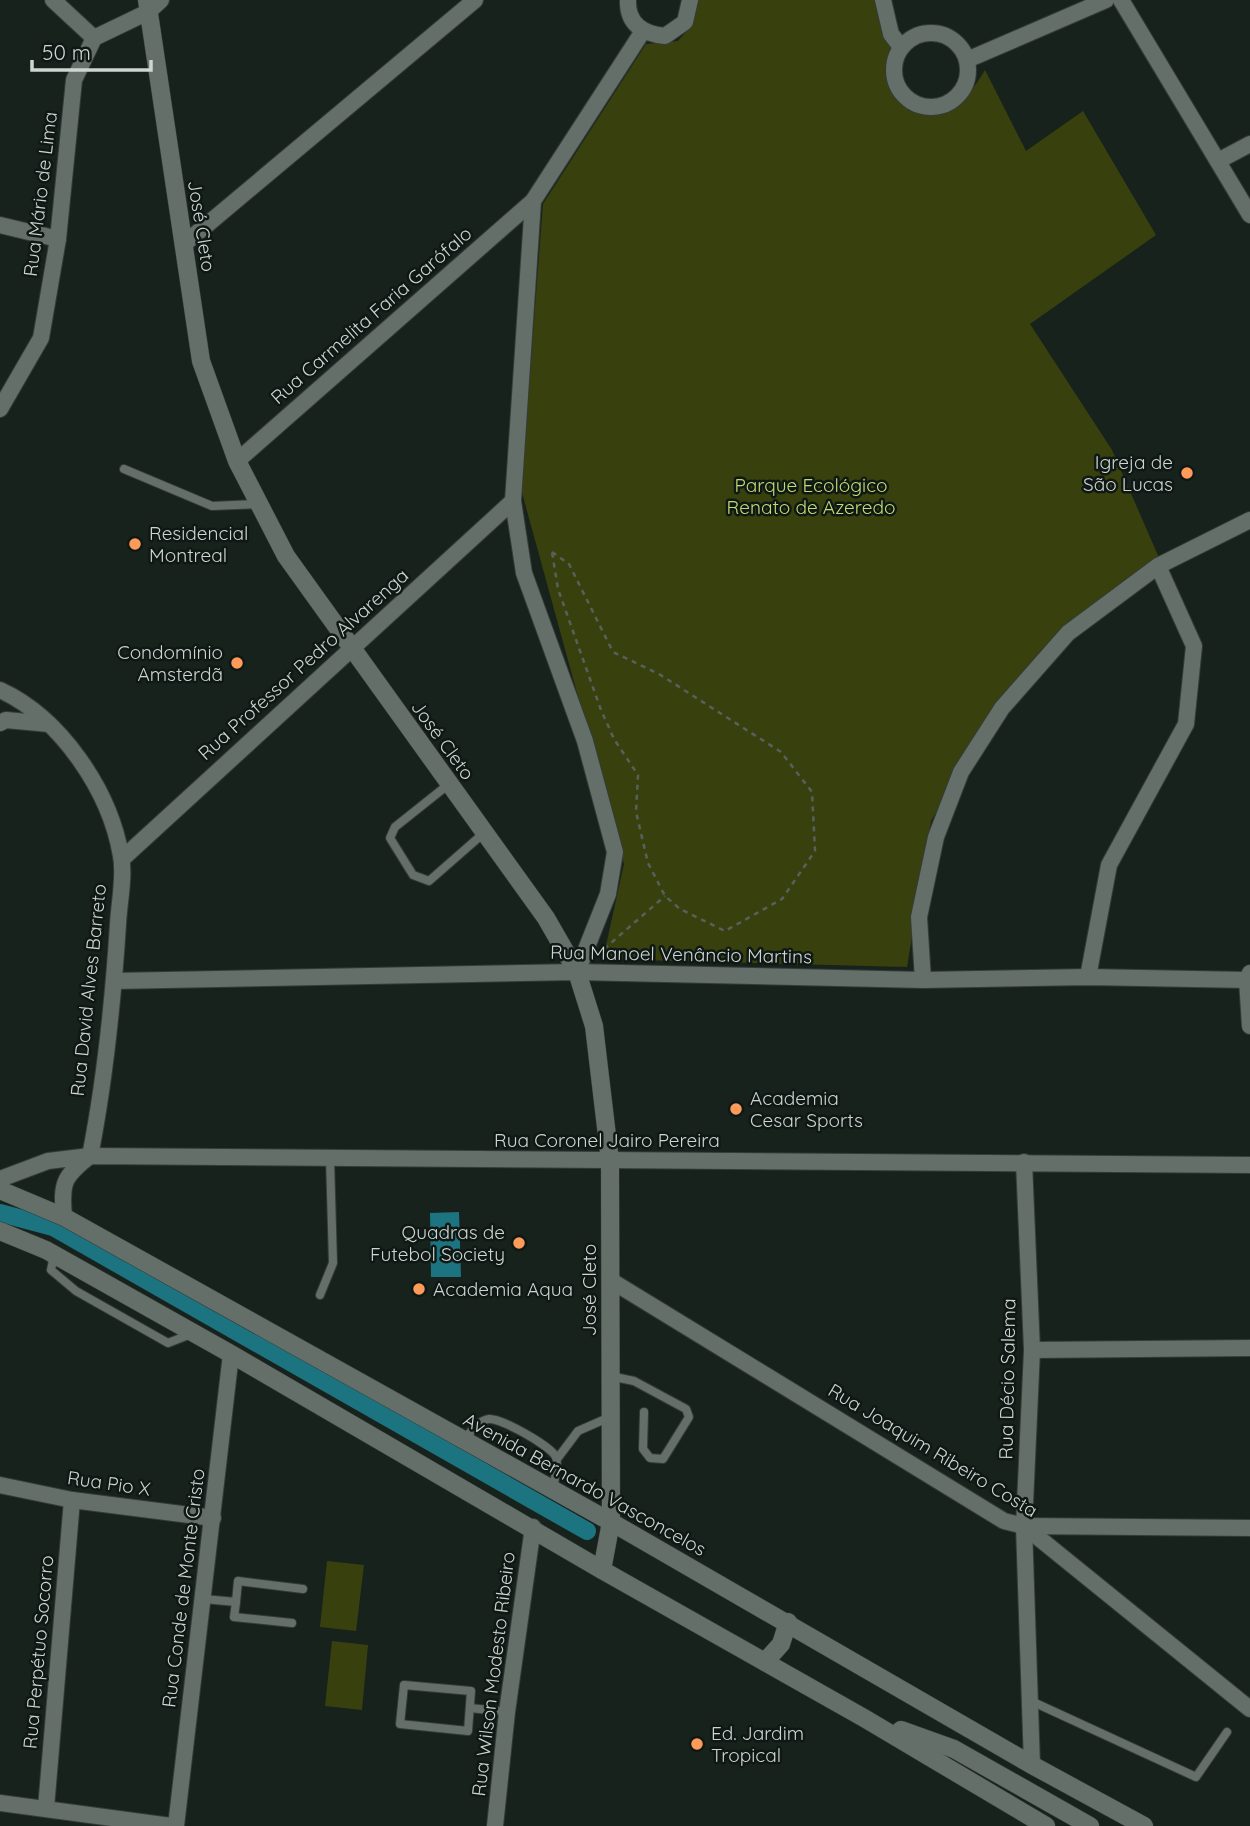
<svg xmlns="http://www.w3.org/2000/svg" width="1250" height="1826" font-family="Quicksand,sans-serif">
  <rect width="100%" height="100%" fill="#18221d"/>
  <g fill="#38410d">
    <path d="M696,0H877L878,12L892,51L887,82L909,111C949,113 964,106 985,70L1026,151L1083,111L1156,235L1030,324L1112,450L1160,560L1064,630L997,708L931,821L907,967L603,959L624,864L521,489L543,204L646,44L678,41L692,25Z"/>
    <polygon points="327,1561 364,1565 356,1631 320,1627"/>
    <polygon points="332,1641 368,1645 362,1710 325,1706"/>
  </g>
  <polygon fill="#1b7480" points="459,1212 461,1277 431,1277 430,1213"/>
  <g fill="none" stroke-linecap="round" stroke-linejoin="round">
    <polyline stroke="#1b7480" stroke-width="18" points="0,1213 53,1227 587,1531"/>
    <g stroke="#343b38" stroke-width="10">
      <g id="service">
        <polyline points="124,469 212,506 259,504"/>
        <polyline points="449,784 395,827 390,838 413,875 429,881 485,832"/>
        <polyline points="54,1255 51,1270 76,1291 168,1343 191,1334"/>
        <polyline points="320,1295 333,1263 330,1159"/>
        <polyline points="610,1376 634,1381 686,1409 689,1417 663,1459 650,1458 643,1449 644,1412"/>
        <path d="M463,1440C470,1433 479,1420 489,1419C501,1418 551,1446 556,1457C559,1465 554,1480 553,1490"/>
        <polyline points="557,1459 578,1431 610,1417"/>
        <polyline points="204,1599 236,1602 238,1581 303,1589"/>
        <polyline points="236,1602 234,1617 292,1623"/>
        <polygon points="404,1685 471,1691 468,1731 400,1724"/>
        <polyline points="1031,1701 1196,1777 1227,1732"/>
        <polyline points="470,1708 507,1712"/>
      </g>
    </g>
    <g stroke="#343b38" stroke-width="18">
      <g id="minor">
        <polyline points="53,0 94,38"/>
        <path d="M628,0C627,24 643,34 665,36L685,22L690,0"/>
        <polyline points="883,0 891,34 901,47"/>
        <polyline points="1121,0 1250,215"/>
        <circle cx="931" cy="70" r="37"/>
        <polyline points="967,60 1106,0"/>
        <polyline points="1218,161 1250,144"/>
        <polyline points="0,225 58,239"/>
        <polyline points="184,244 475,0"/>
        <polyline points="0,409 41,338 58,239 74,80 94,38 148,12 161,0"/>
        <polyline points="237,461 533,201"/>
        <path d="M0,690C61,718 110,791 121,856C125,877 119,903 118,924C113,1002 105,1080 90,1156"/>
        <polyline points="0,723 6,720 49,724"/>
        <polyline points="122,859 513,501"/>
        <polyline points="577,972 608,894 615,852 585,741 524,573 513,501 533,201 643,31"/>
        <polyline points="1250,973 1247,980 1250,1026"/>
        <polyline points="1088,977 1109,865 1186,724 1194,646 1158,566"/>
        <polyline points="923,980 919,917 936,837 961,772 1002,708 1068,633 1158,566 1250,520"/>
        <polyline points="114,981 577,972 923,980 1088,977 1247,980"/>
        <polyline points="1024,1162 1032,1350 1024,1526 1032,1765"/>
        <polyline points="0,1179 48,1161 90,1156 1250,1165"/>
        <path d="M64,1217C61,1183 63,1177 90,1156"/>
        <polyline points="610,1280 1004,1521 1024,1526 1250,1709"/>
        <polyline points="1032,1350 1250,1348"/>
        <polyline points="0,1485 72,1500 213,1518"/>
        <polyline points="1024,1526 1250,1528"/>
        <polyline points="0,1803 171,1826"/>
        <polyline points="46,1808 72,1500"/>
        <polyline points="176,1826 231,1354"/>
        <polyline points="495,1826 507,1712 533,1527"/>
      </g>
    </g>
    <g stroke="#343b38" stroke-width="19">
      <polyline id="tertiary" points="147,0 201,361 237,461 286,556 546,918 577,972 594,1026 610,1161 611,1522 602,1570"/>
    </g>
    <g stroke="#343b38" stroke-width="19">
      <g id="secondary">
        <polyline points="0,1190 64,1217 611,1522 1032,1765 1144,1826"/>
        <polyline points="0,1231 46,1250 231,1354 602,1570 864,1718 1046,1826"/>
        <polyline points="765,1662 781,1644 788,1622"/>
        <polyline points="901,1730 954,1749 1090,1826"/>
      </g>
    </g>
    <g stroke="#57605c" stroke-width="2.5" stroke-dasharray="5 5" stroke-linecap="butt">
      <polygon points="552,552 569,564 613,652 659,674 781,752 812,792 815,851 782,899 725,931 680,909 665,896 648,863 636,812 638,775 614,739 601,710 558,589"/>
      <polyline points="604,949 665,896"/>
    </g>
    <use href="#service" stroke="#646f69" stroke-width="8"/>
    <use href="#minor" stroke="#646f69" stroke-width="16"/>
    <use href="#tertiary" stroke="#646f69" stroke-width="18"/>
    <use href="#secondary" stroke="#646f69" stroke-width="18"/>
  </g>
  <g fill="#ff9b5a" stroke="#0f1814" stroke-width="2.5">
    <circle cx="1187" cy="473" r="7"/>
    <circle cx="135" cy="544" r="7"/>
    <circle cx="237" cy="663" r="7"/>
    <circle cx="736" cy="1109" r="7"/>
    <circle cx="519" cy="1243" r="7"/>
    <circle cx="419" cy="1289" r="7"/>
    <circle cx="697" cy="1744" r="7"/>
  </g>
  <g text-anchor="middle" stroke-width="5" stroke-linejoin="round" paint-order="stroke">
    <g font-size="19" fill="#ced5d2" stroke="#0f1814">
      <text transform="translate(40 194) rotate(-83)" y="7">Rua Mário de Lima</text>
      <text transform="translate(202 226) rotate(81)" y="7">José Cleto</text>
      <text transform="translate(371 315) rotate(-41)" y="7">Rua Carmelita Faria Garófalo</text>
      <text transform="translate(303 664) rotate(-42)" y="7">Rua Professor Pedro Alvarenga</text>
      <text transform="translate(443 740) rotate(54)" y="7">José Cleto</text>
      <text transform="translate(681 954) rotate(1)" y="7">Rua Manoel Venâncio Martins</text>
      <text transform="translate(88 990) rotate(-84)" y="7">Rua David Alves Barreto</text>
      <text x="607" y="1147">Rua Coronel Jairo Pereira</text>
      <text transform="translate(589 1290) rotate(-90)" y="7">José Cleto</text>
      <text transform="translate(1007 1379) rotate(-89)" y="7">Rua Décio Salema</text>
      <text transform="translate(933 1450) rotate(31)" y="7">Rua Joaquim Ribeiro Costa</text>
      <text transform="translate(109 1483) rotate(8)" y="7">Rua Pio X</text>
      <text transform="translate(585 1484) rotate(29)" y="7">Avenida Bernardo Vasconcelos</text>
      <text transform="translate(183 1588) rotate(-83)" y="7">Rua Conde de Monte Cristo</text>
      <text transform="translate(38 1652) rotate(-85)" y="7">Rua Perpétuo Socorro</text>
      <text transform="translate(493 1674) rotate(-83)" y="7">Rua Wilson Modesto Ribeiro</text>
    </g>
    <g font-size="19" fill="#ced5d2" stroke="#0f1814" text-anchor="start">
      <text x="1173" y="469" text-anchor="end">Igreja de<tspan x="1173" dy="22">São Lucas</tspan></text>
      <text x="149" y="540">Residencial<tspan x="149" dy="22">Montreal</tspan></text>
      <text x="223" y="659" text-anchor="end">Condomínio<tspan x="223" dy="22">Amsterdã</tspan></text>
      <text x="750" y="1105">Academia<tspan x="750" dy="22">Cesar Sports</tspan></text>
      <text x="505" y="1239" text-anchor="end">Quadras de<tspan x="505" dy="22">Futebol Society</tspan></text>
      <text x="433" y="1296">Academia Aqua</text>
      <text x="711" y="1740">Ed. Jardim<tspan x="711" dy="22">Tropical</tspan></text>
    </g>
    <g font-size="19" fill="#c4da74" stroke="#0f1814">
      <text x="811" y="492">Parque Ecológico<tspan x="811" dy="22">Renato de Azeredo</tspan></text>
    </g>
  </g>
  <path d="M32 60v10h119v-10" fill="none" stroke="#ced5d2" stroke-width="3.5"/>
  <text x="42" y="60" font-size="21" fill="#ced5d2" stroke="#0f1814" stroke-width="5" paint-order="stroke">50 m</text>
</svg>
